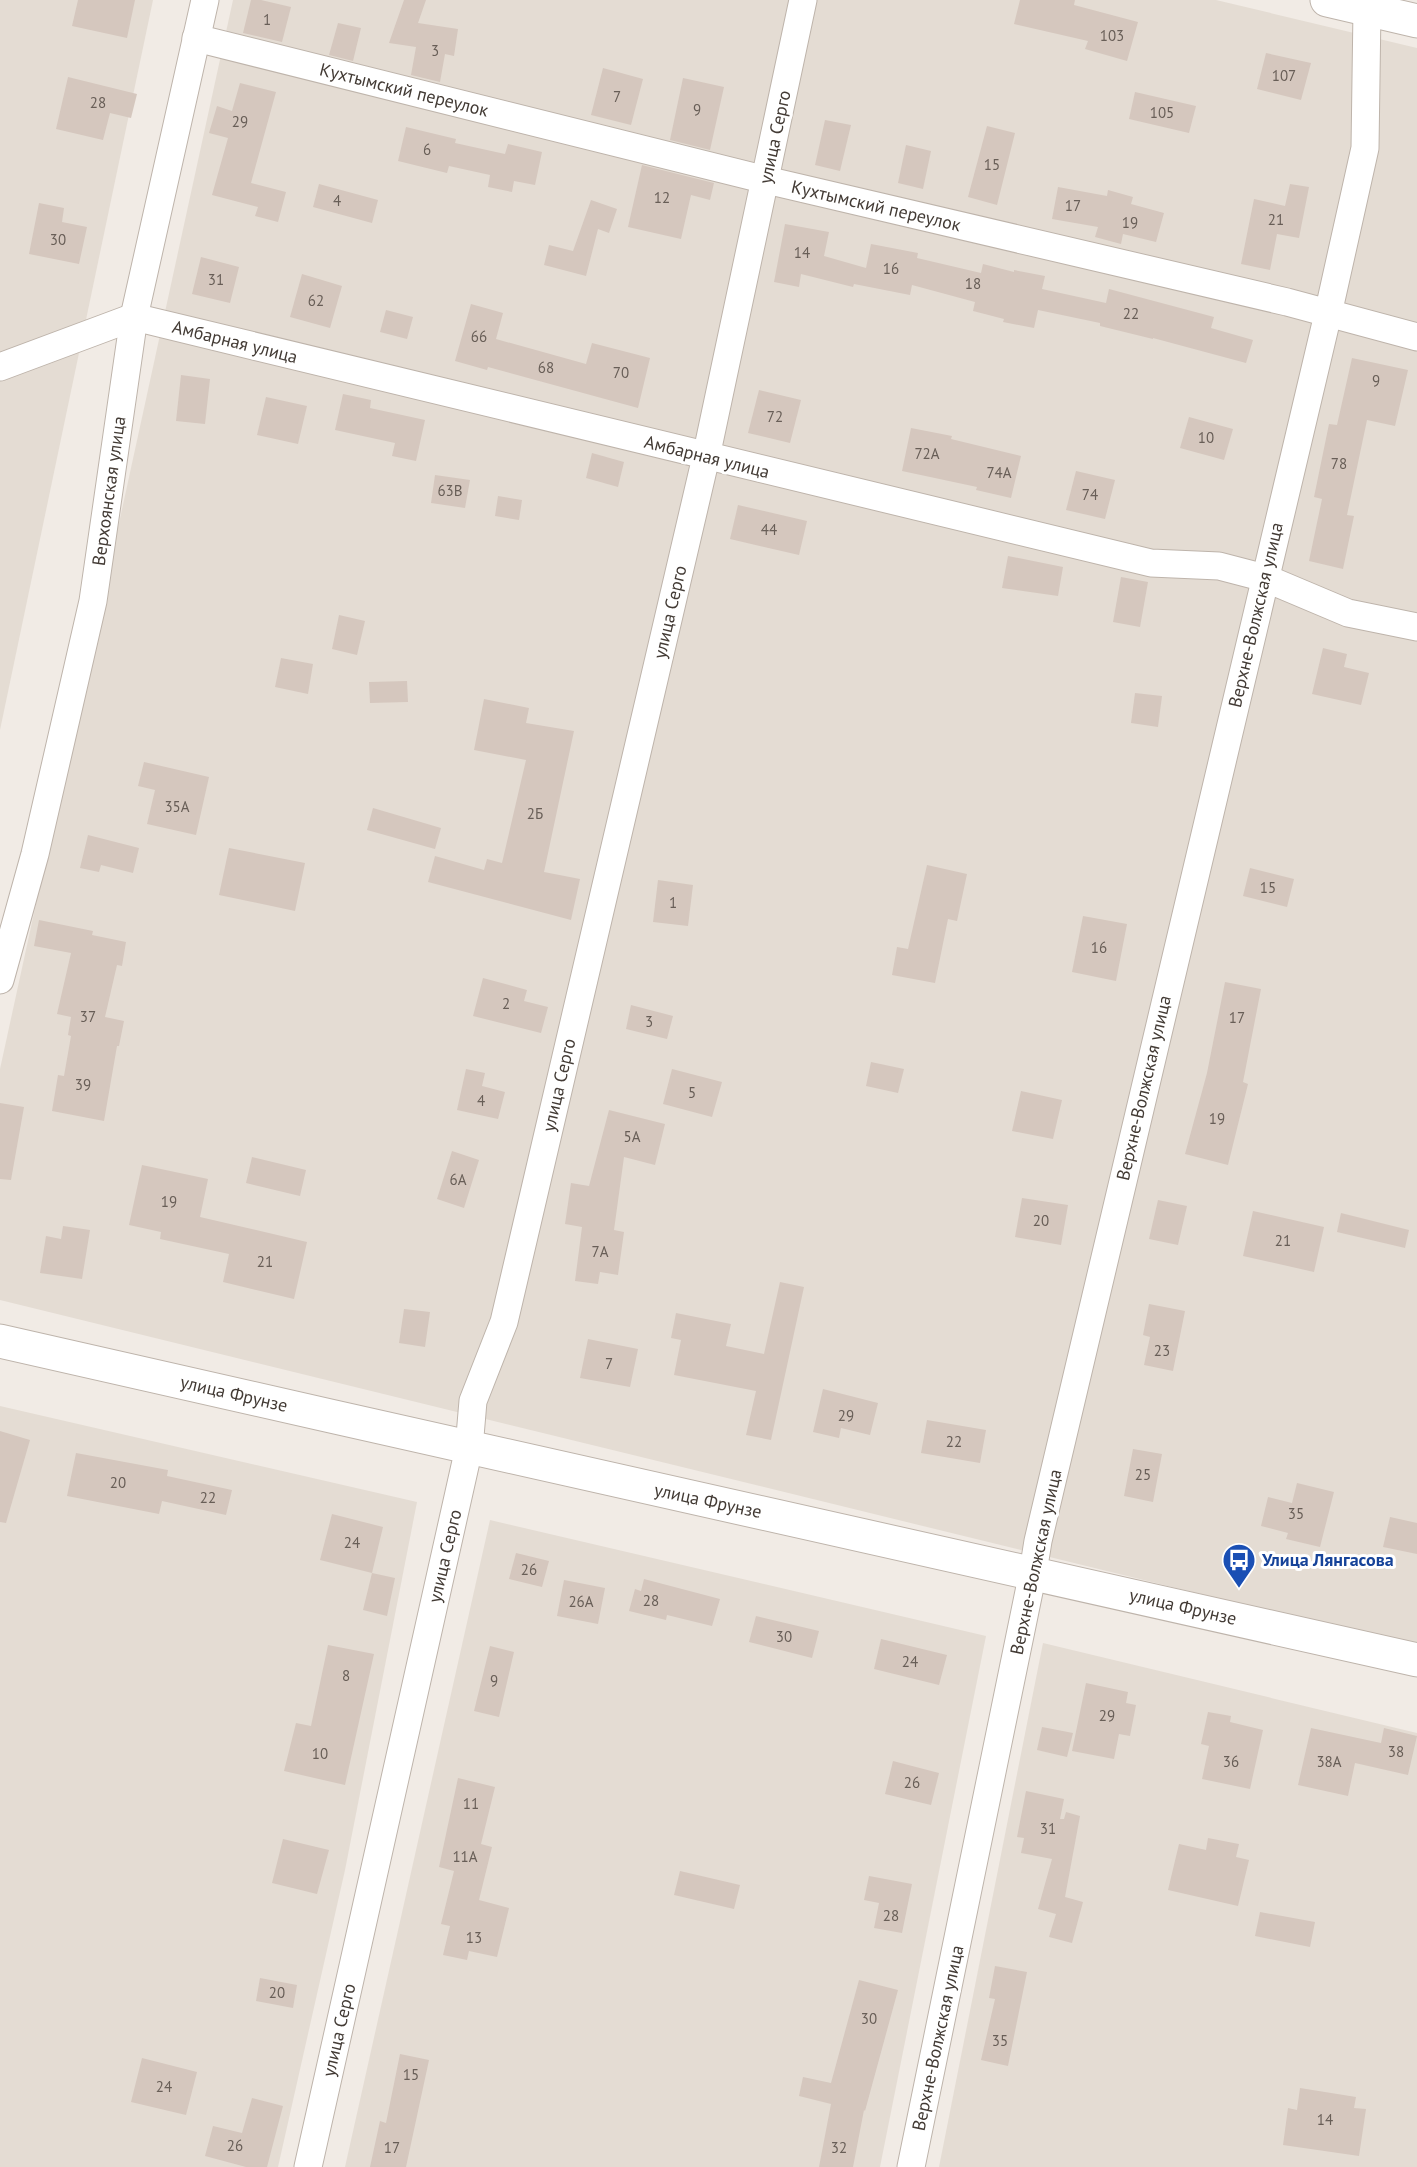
<svg xmlns="http://www.w3.org/2000/svg" width="1417" height="2167" font-family="'PT Sans',sans-serif">
  <rect width="100%" height="100%" fill="#f1ebe5"/>
  <g fill="#e4dcd3">
    <polygon points="0,0 153,0 0,730"/>
    <polygon points="233,0 1216,0 1417,48 1417,1647 0,1300 0,1069"/>
    <polygon points="0,1406 417,1502 345,1870 278,2167 0,2167"/>
    <polygon points="490,1520 986,1636 880,2167 345,2167"/>
    <polygon points="1043,1643 1417,1733 1417,2167 939,2167"/>
  </g>
  <g fill="#d5c7be">
    <polygon points="78,0 135,0 127,38 72,26"/>
    <polygon points="251,0 261,0 291,7 282,42 243,33"/>
    <polygon points="404,0 426,0 418,23 458,29 454,56 445,54 440,82 411,75 416,47 389,43"/>
    <polygon points="1020,0 1075,0 1074,5 1138,22 1127,61 1085,49 1088,41 1014,24"/>
    <polygon points="338,23 361,28 353,61 329,55"/>
    <polygon points="1266,53 1311,63 1301,100 1257,89"/>
    <polygon points="603,68 643,79 631,125 591,115"/>
    <polygon points="68,77 137,94 131,118 110,113 103,140 56,129"/>
    <polygon points="683,78 724,87 710,150 670,140"/>
    <polygon points="240,83 276,92 251,183 286,192 278,222 255,216 258,207 212,195 228,138 209,133 217,106 232,111"/>
    <polygon points="1135,92 1196,106 1189,133 1129,119"/>
    <polygon points="825,120 851,125 840,171 815,165"/>
    <polygon points="987,126 1015,133 997,205 968,197"/>
    <polygon points="406,127 456,139 455,143 505,154 508,144 542,152 535,185 514,181 512,192 488,187 490,175 449,166 447,173 398,161"/>
    <polygon points="906,145 931,151 923,189 898,183"/>
    <polygon points="642,165 714,183 710,200 691,195 681,239 628,227"/>
    <polygon points="319,184 378,200 372,223 313,207"/>
    <polygon points="1290,184 1309,187 1299,238 1277,234 1270,270 1241,264 1254,199 1285,206"/>
    <polygon points="1058,187 1107,196 1108,190 1133,197 1131,204 1164,213 1156,242 1123,234 1121,244 1095,237 1098,227 1052,219"/>
    <polygon points="591,200 617,209 609,233 598,229 586,276 544,265 549,245 573,251"/>
    <polygon points="39,203 64,208 62,222 87,227 79,264 29,254"/>
    <polygon points="785,224 829,232 824,256 866,268 871,244 918,253 917,258 981,273 983,264 1014,272 1014,270 1045,276 1042,289 1106,303 1109,289 1214,317 1211,328 1253,340 1246,363 1153,338 1153,339 1100,326 1100,323 1038,310 1034,328 1003,322 1004,319 973,311 975,302 912,285 910,295 854,284 853,287 801,274 799,287 774,282"/>
    <polygon points="201,257 239,267 230,303 192,294"/>
    <polygon points="302,274 342,286 330,328 290,317"/>
    <polygon points="471,304 503,313 496,339 586,364 592,343 650,358 638,408 488,367 487,370 455,361"/>
    <polygon points="386,310 413,317 407,339 380,332"/>
    <polygon points="1352,358 1408,370 1395,426 1367,420 1347,515 1354,516 1343,569 1309,561 1322,499 1314,497 1329,424 1337,425"/>
    <polygon points="181,375 210,379 205,424 176,421"/>
    <polygon points="759,390 801,400 790,443 748,433"/>
    <polygon points="343,394 371,400 370,408 425,420 416,461 392,456 395,443 335,430"/>
    <polygon points="266,397 307,406 298,444 257,435"/>
    <polygon points="1189,417 1233,429 1224,460 1180,448"/>
    <polygon points="911,428 952,436 951,439 1021,456 1011,498 976,490 977,487 902,471"/>
    <polygon points="592,453 624,462 618,487 586,478"/>
    <polygon points="1076,471 1115,480 1105,519 1066,510"/>
    <polygon points="435,475 470,480 465,508 431,503"/>
    <polygon points="498,496 522,500 519,520 495,516"/>
    <polygon points="738,505 807,521 799,555 730,539"/>
    <polygon points="1008,556 1063,567 1058,596 1002,588"/>
    <polygon points="1121,577 1148,582 1140,627 1113,622"/>
    <polygon points="339,615 365,621 357,655 332,649"/>
    <polygon points="1323,648 1347,654 1344,667 1369,673 1361,705 1312,694"/>
    <polygon points="281,658 313,664 308,694 275,687"/>
    <polygon points="407,681 408,702 370,703 369,682"/>
    <polygon points="1135,693 1162,696 1158,727 1131,723"/>
    <polygon points="484,699 529,708 526,723 574,731 544,872 580,879 571,920 428,882 435,856 484,870 487,859 502,863 526,760 474,750"/>
    <polygon points="144,762 209,777 196,835 147,824 155,790 138,786"/>
    <polygon points="373,808 441,828 435,849 367,830"/>
    <polygon points="88,835 139,848 133,873 101,865 99,872 80,868"/>
    <polygon points="229,848 305,863 295,911 219,895"/>
    <polygon points="927,865 967,874 957,921 948,919 935,983 892,975 897,947 908,949"/>
    <polygon points="1250,868 1294,879 1287,907 1243,896"/>
    <polygon points="658,880 693,885 688,926 653,922"/>
    <polygon points="1083,916 1127,924 1116,981 1072,972"/>
    <polygon points="39,920 93,931 92,935 126,942 122,966 117,965 105,1017 124,1021 119,1046 117,1046 104,1121 52,1111 58,1075 64,1076 71,1036 68,1035 71,1017 57,1014 71,953 34,946"/>
    <polygon points="483,978 527,990 524,1001 548,1007 541,1033 473,1016"/>
    <polygon points="1225,982 1261,989 1243,1082 1248,1084 1228,1165 1185,1154 1207,1073"/>
    <polygon points="631,1005 673,1016 667,1039 626,1029"/>
    <polygon points="871,1062 904,1069 898,1093 866,1086"/>
    <polygon points="466,1069 485,1073 482,1086 505,1092 498,1119 457,1110"/>
    <polygon points="672,1069 722,1082 712,1117 663,1104"/>
    <polygon points="1021,1091 1062,1100 1053,1139 1012,1131"/>
    <polygon points="0,1103 24,1107 11,1180 0,1179"/>
    <polygon points="609,1110 665,1124 655,1165 624,1157 614,1230 624,1232 618,1275 600,1272 598,1284 575,1281 582,1227 565,1224 571,1183 589,1186"/>
    <polygon points="452,1151 479,1160 464,1208 437,1199"/>
    <polygon points="252,1157 306,1170 300,1196 246,1183"/>
    <polygon points="142,1165 208,1179 200,1217 307,1242 294,1299 223,1282 229,1254 160,1239 161,1232 129,1225"/>
    <polygon points="1022,1198 1068,1205 1061,1245 1015,1237"/>
    <polygon points="1158,1200 1187,1206 1178,1245 1149,1239"/>
    <polygon points="1253,1211 1324,1227 1314,1272 1243,1256"/>
    <polygon points="1341,1213 1409,1230 1405,1248 1337,1232"/>
    <polygon points="63,1226 90,1230 82,1279 40,1273 46,1236 61,1239"/>
    <polygon points="780,1282 804,1287 771,1440 746,1435 756,1391 674,1375 681,1340 671,1338 676,1313 731,1324 726,1346 764,1354"/>
    <polygon points="1149,1304 1185,1311 1173,1371 1144,1365 1150,1337 1143,1335"/>
    <polygon points="404,1309 430,1312 425,1347 399,1343"/>
    <polygon points="588,1339 638,1349 630,1387 580,1378"/>
    <polygon points="823,1389 878,1403 870,1435 841,1428 839,1438 813,1432"/>
    <polygon points="927,1420 986,1430 980,1463 921,1453"/>
    <polygon points="0,1431 30,1440 6,1523 0,1522"/>
    <polygon points="1133,1449 1162,1454 1153,1502 1124,1496"/>
    <polygon points="76,1453 168,1470 167,1476 232,1490 226,1515 162,1501 159,1514 67,1496"/>
    <polygon points="1297,1483 1334,1492 1320,1547 1286,1539 1288,1533 1261,1526 1268,1497 1292,1503"/>
    <polygon points="332,1514 383,1527 372,1573 320,1560"/>
    <polygon points="1390,1517 1417,1523 1417,1554 1383,1547"/>
    <polygon points="516,1553 549,1561 542,1587 509,1579"/>
    <polygon points="372,1573 395,1578 387,1616 363,1610"/>
    <polygon points="644,1579 720,1599 712,1626 667,1615 666,1620 629,1611 635,1589 641,1591"/>
    <polygon points="564,1580 605,1588 598,1624 557,1616"/>
    <polygon points="756,1616 819,1631 812,1658 749,1642"/>
    <polygon points="881,1639 947,1655 939,1685 874,1669"/>
    <polygon points="328,1645 374,1654 345,1785 284,1771 296,1723 311,1726"/>
    <polygon points="490,1646 514,1652 499,1717 474,1711"/>
    <polygon points="1086,1683 1128,1692 1126,1703 1136,1705 1130,1736 1119,1734 1114,1759 1072,1751"/>
    <polygon points="1208,1712 1231,1716 1230,1722 1263,1730 1250,1789 1202,1779 1209,1746 1201,1744"/>
    <polygon points="1042,1727 1073,1733 1067,1757 1037,1750"/>
    <polygon points="1311,1728 1381,1743 1384,1728 1417,1736 1408,1775 1355,1763 1348,1796 1298,1785"/>
    <polygon points="893,1761 939,1773 931,1805 885,1794"/>
    <polygon points="458,1778 495,1787 481,1844 492,1847 479,1900 509,1908 497,1957 469,1951 467,1960 443,1955 450,1926 441,1924 454,1871 439,1867"/>
    <polygon points="1026,1791 1064,1799 1060,1819 1064,1819 1066,1812 1080,1816 1065,1897 1083,1902 1072,1943 1049,1937 1056,1914 1038,1909 1052,1859 1021,1853 1024,1838 1017,1837"/>
    <polygon points="1208,1838 1239,1844 1236,1857 1249,1860 1238,1906 1168,1890 1179,1844 1206,1850"/>
    <polygon points="283,1839 329,1850 317,1894 272,1883"/>
    <polygon points="680,1871 740,1885 734,1909 674,1895"/>
    <polygon points="869,1876 912,1884 902,1933 874,1928 879,1903 864,1900"/>
    <polygon points="1260,1912 1315,1922 1310,1947 1255,1936"/>
    <polygon points="995,1966 1027,1972 1008,2066 981,2060 995,1999 989,1998"/>
    <polygon points="260,1978 297,1985 293,2008 256,2001"/>
    <polygon points="859,1980 898,1990 865,2111 864,2110 853,2167 819,2167 831,2104 799,2096 803,2077 831,2083"/>
    <polygon points="400,2054 429,2060 406,2167 370,2167 380,2121 386,2123"/>
    <polygon points="142,2058 197,2072 186,2115 131,2102"/>
    <polygon points="1300,2088 1356,2097 1354,2108 1366,2109 1359,2156 1283,2145 1288,2108 1297,2110"/>
    <polygon points="252,2098 283,2106 267,2167 246,2167 205,2156 213,2126 242,2133"/>
  </g>
  <g fill="none" stroke-linecap="round" stroke-linejoin="round">
    <g stroke="#beb4ab" stroke-width="29">
      <g id="minor">
        <polyline points="196,38 766,180 1287,302 1417,337"/>
        <polyline points="0,367 134,317 1151,563 1219,566 1265,578 1348,613 1417,627"/>
        <polyline points="0,980 35,854 93,601 134,317 205,0"/>
        <polyline points="308,2167 469,1448 473,1401 504,1322 706,457 803,0"/>
        <polyline points="911,2167 1033,1572 1038,1541 1328,314 1365,148 1367,9"/>
      </g>
    </g>
    <g stroke="#beb4ab" stroke-width="35">
      <g id="tertiary">
        <polyline points="1327,0 1417,21"/>
        <path d="M0,1341C472,1449 945,1553 1417,1660"/>
      </g>
    </g>
    <use href="#minor" stroke="#fff" stroke-width="27"/>
    <use href="#tertiary" stroke="#fff" stroke-width="33"/>
  </g>
  <defs>
    <g id="bus-pin" transform="scale(1.725)"><path d="M0 17L-7.5 6A9.5 9.5 0 1 1 7.5 6Z" fill="#1a4fb4" stroke="#fff"/><path d="M-5-6H5V4H4V6H2V4H-2V6H-4V4H-5ZM-3.5-4V0h7V-4ZM-3.5 1.2v1.5H-2V1.2ZM2 1.2v1.5H3.5V1.2Z" fill="#fff"/></g>
  </defs>
  <g fill-rule="evenodd">
    <use href="#bus-pin" x="1239" y="1560"/>
  </g>
  <g text-anchor="middle" stroke-width="6" stroke-linejoin="round" paint-order="stroke">
    <g font-size="15" fill="#685e57">
      <text x="267" y="25">1</text>
      <text x="1112" y="41">103</text>
      <text x="435" y="56">3</text>
      <text x="1284" y="81">107</text>
      <text x="617" y="102">7</text>
      <text x="98" y="108">28</text>
      <text x="697" y="115">9</text>
      <text x="1162" y="118">105</text>
      <text x="240" y="127">29</text>
      <text x="427" y="155">6</text>
      <text x="992" y="170">15</text>
      <text x="662" y="203">12</text>
      <text x="337" y="206">4</text>
      <text x="1073" y="211">17</text>
      <text x="1276" y="225">21</text>
      <text x="1130" y="228">19</text>
      <text x="58" y="245">30</text>
      <text x="802" y="258">14</text>
      <text x="891" y="274">16</text>
      <text x="216" y="285">31</text>
      <text x="973" y="289">18</text>
      <text x="316" y="306">62</text>
      <text x="1131" y="319">22</text>
      <text x="479" y="342">66</text>
      <text x="546" y="373">68</text>
      <text x="621" y="378">70</text>
      <text x="1376" y="386">9</text>
      <text x="775" y="422">72</text>
      <text x="1206" y="443">10</text>
      <text x="927" y="459">72А</text>
      <text x="1339" y="469">78</text>
      <text x="999" y="478">74А</text>
      <text x="450" y="496">63В</text>
      <text x="1090" y="500">74</text>
      <text x="769" y="535">44</text>
      <text x="177" y="812">35А</text>
      <text x="535" y="819">2Б</text>
      <text x="1268" y="893">15</text>
      <text x="673" y="908">1</text>
      <text x="1099" y="953">16</text>
      <text x="506" y="1009">2</text>
      <text x="88" y="1022">37</text>
      <text x="1237" y="1023">17</text>
      <text x="649" y="1027">3</text>
      <text x="83" y="1090">39</text>
      <text x="692" y="1098">5</text>
      <text x="481" y="1106">4</text>
      <text x="1217" y="1124">19</text>
      <text x="632" y="1142">5А</text>
      <text x="458" y="1185">6А</text>
      <text x="169" y="1207">19</text>
      <text x="1041" y="1226">20</text>
      <text x="1283" y="1246">21</text>
      <text x="600" y="1257">7А</text>
      <text x="265" y="1267">21</text>
      <text x="1162" y="1356">23</text>
      <text x="609" y="1369">7</text>
      <text x="846" y="1421">29</text>
      <text x="954" y="1447">22</text>
      <text x="1143" y="1480">25</text>
      <text x="118" y="1488">20</text>
      <text x="208" y="1503">22</text>
      <text x="1296" y="1519">35</text>
      <text x="352" y="1548">24</text>
      <text x="529" y="1575">26</text>
      <text x="651" y="1606">28</text>
      <text x="581" y="1607">26А</text>
      <text x="784" y="1642">30</text>
      <text x="910" y="1667">24</text>
      <text x="346" y="1681">8</text>
      <text x="494" y="1686">9</text>
      <text x="1107" y="1721">29</text>
      <text x="1396" y="1757">38</text>
      <text x="320" y="1759">10</text>
      <text x="1231" y="1767">36</text>
      <text x="1329" y="1767">38А</text>
      <text x="912" y="1788">26</text>
      <text x="471" y="1809">11</text>
      <text x="1048" y="1834">31</text>
      <text x="465" y="1862">11А</text>
      <text x="891" y="1921">28</text>
      <text x="474" y="1943">13</text>
      <text x="277" y="1998">20</text>
      <text x="869" y="2024">30</text>
      <text x="1000" y="2046">35</text>
      <text x="411" y="2080">15</text>
      <text x="164" y="2092">24</text>
      <text x="1325" y="2125">14</text>
      <text x="235" y="2151">26</text>
      <text x="392" y="2153">17</text>
      <text x="839" y="2153">32</text>
    </g>
    <g font-size="18" fill="#433b35" stroke="#fff">
      <text transform="translate(404 90) rotate(14)" y="6">Кухтымский переулок</text>
      <text transform="translate(775 137) rotate(-78)" y="6">улица Серго</text>
      <text transform="translate(876 206) rotate(13)" y="6">Кухтымский переулок</text>
      <text transform="translate(235 342) rotate(14)" y="6">Амбарная улица</text>
      <text transform="translate(707 457) rotate(14)" y="6">Амбарная улица</text>
      <text transform="translate(109 491) rotate(-82)" y="6">Верхоянская улица</text>
      <text transform="translate(670 612) rotate(-77)" y="6">улица Серго</text>
      <text transform="translate(1256 615) rotate(-77)" y="6">Верхне-Волжская улица</text>
      <text transform="translate(559 1085) rotate(-77)" y="6">улица Серго</text>
      <text transform="translate(1144 1088) rotate(-77)" y="6">Верхне-Волжская улица</text>
      <text transform="translate(234 1394) rotate(13)" y="6">улица Фрунзе</text>
      <text transform="translate(708 1501) rotate(12)" y="6">улица Фрунзе</text>
      <text transform="translate(445 1556) rotate(-77)" y="6">улица Серго</text>
      <text transform="translate(1036 1562) rotate(-78)" y="6">Верхне-Волжская улица</text>
      <text transform="translate(1183 1607) rotate(13)" y="6">улица Фрунзе</text>
      <text transform="translate(339 2030) rotate(-77)" y="6">улица Серго</text>
      <text transform="translate(938 2038) rotate(-78)" y="6">Верхне-Волжская улица</text>
    </g>
    <g font-size="18" font-weight="bold" fill="#164399" stroke="#fff" text-anchor="start">
      <text x="1262" y="1566">Улица Лянгасова</text>
    </g>
  </g>
</svg>
